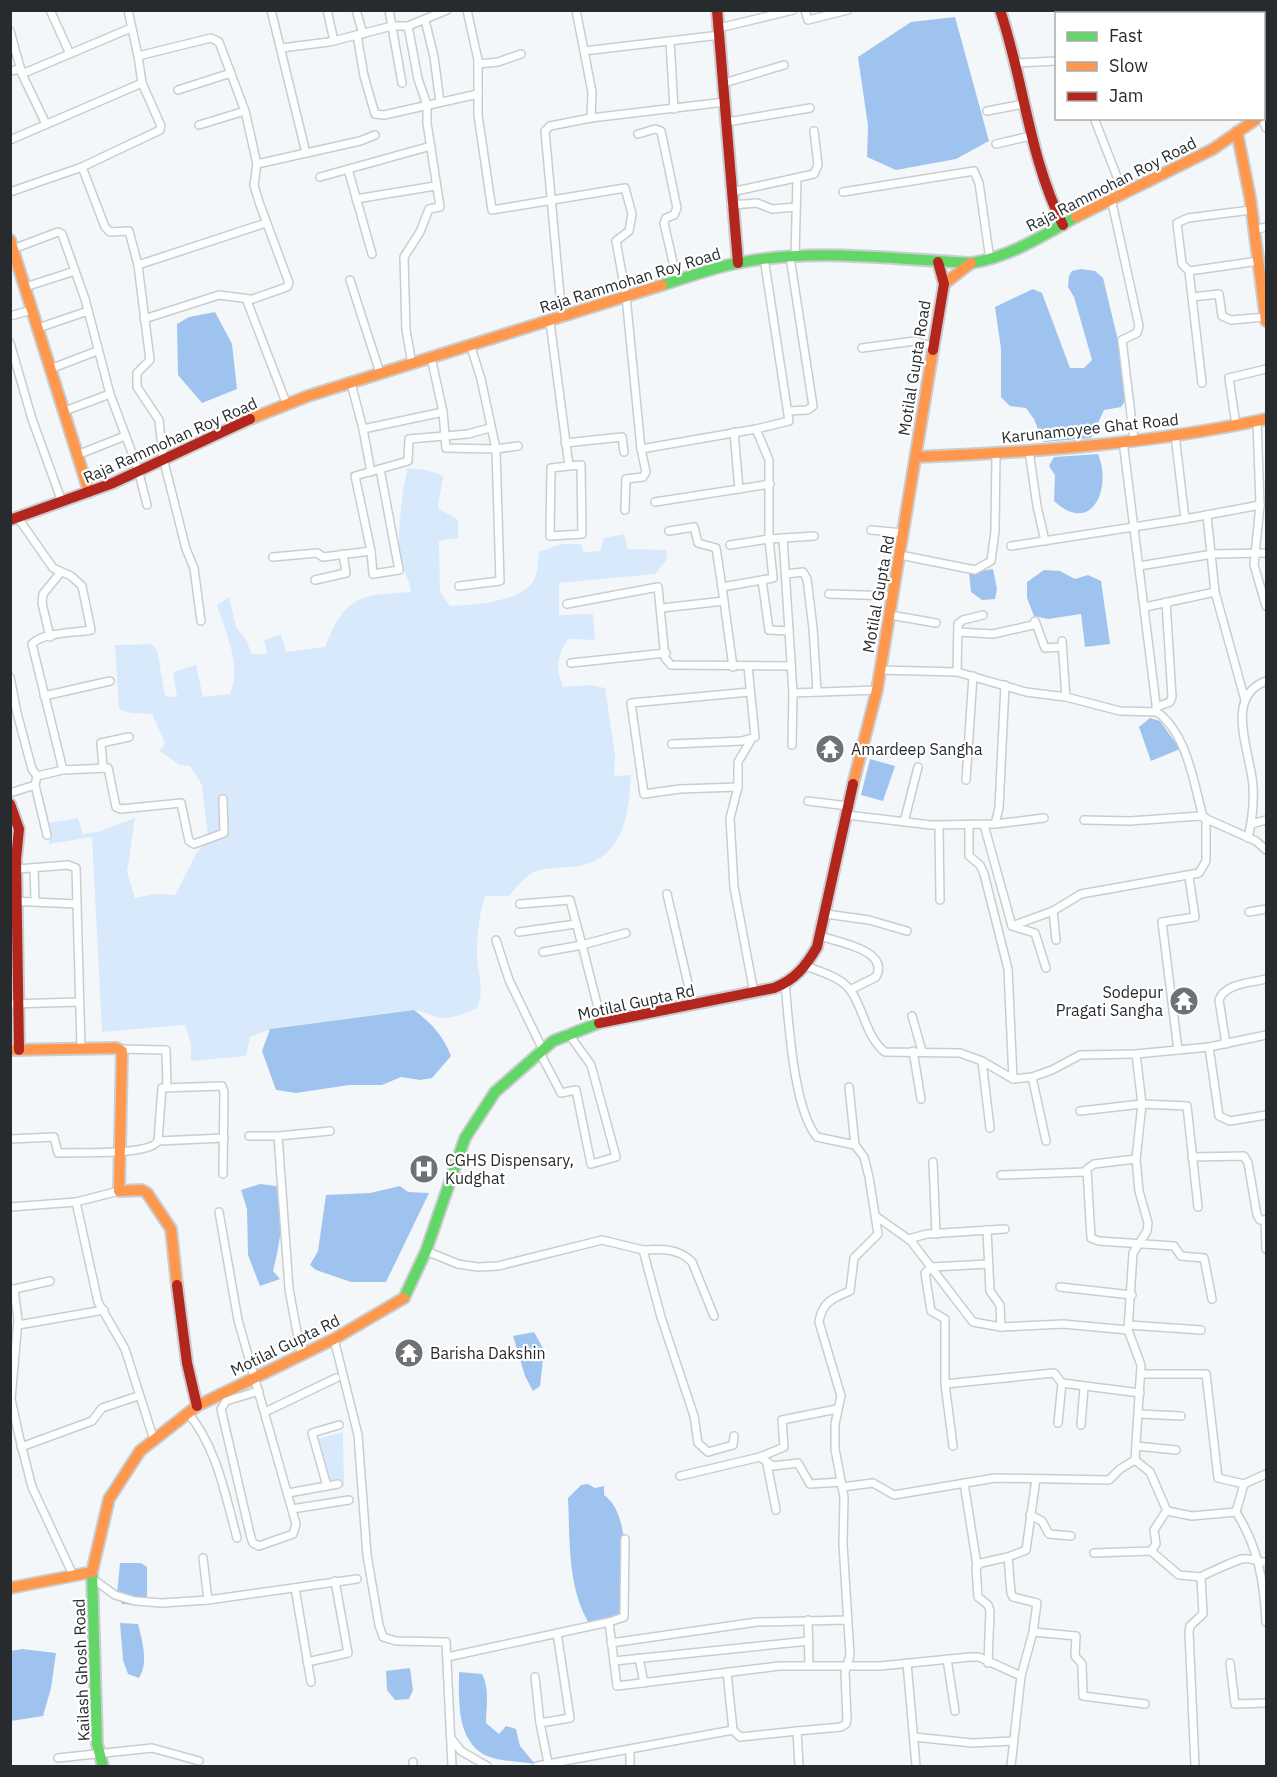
<svg xmlns="http://www.w3.org/2000/svg" width="1277" height="1777" font-family="'IBM Plex Sans',sans-serif">
  <rect width="100%" height="100%" fill="#f4f7fa"/>
  <g fill="#d9e9fc">
    <path d="M408,468L427,470L443,476L438,508L458,520V538L439,541L440,591L450,606C473,605 522,602 534,580C538,571 538,561 539,552L561,544H581L584,552L600,551L604,538L624,534L628,549L666,550L667,559L655,574L559,583V615L593,614L595,640L568,639C557,659 555,665 563,687L589,685L605,688L615,754L614,776L631,775C629,809 626,852 587,864C572,869 550,866 537,871C525,875 517,887 509,896H485C479,913 477,938 477,957C478,975 485,990 477,1008C467,1012 454,1018 443,1018C433,1017 424,1011 414,1010L274,1028L250,1037L246,1056L191,1061V1044L185,1025L102,1032L92,837L49,844L48,823L78,818L83,834L98,832L135,818L127,872L135,898L155,894L175,895L197,852L208,839L202,785L190,766L180,765L159,751L165,743L152,714L131,713L119,709L115,645L152,644L157,650L165,696L177,697L173,672L196,665L203,697L230,694C242,665 226,634 217,605L229,597L236,627L247,641L251,654H267L264,640L281,634L286,652L325,647C346,595 359,595 411,592C410,582 406,576 402,566C395,548 402,487 408,468Z"/>
    <polygon points="343,1432 344,1487 324,1487 314,1440"/>
  </g>
  <g fill="#9fc3ef">
    <polygon points="955,17 989,141 956,159 896,170 867,157 868,126 858,57 911,22"/>
    <polygon points="1081,269 1095,271 1103,278 1129,386 1127,398 1121,407 1104,410 1091,438 1043,442 1034,419 1026,408 1010,406 1001,397 1001,349 995,307 1033,289 1042,293 1070,368 1084,368 1092,360 1074,297 1068,287 1069,276 1072,271"/>
    <polygon points="215,312 232,344 237,389 202,403 178,375 177,324 189,317"/>
    <path d="M1098,454C1112,486 1093,537 1054,501L1055,475L1049,466L1054,457Z"/>
    <polygon points="993,569 997,589 995,599 982,600 971,592 969,573"/>
    <polygon points="1044,570 1060,571 1075,579 1088,575 1101,581 1110,644 1085,647 1081,614 1048,619 1034,616 1027,598 1027,582"/>
    <polygon points="1150,718 1160,721 1180,749 1151,761 1139,727"/>
    <polygon points="870,759 895,766 883,801 861,795"/>
    <path d="M414,1010C431,1023 443,1035 451,1056L432,1078L420,1080L401,1077L382,1085H349L296,1093L276,1090L262,1051L270,1029Z"/>
    <path d="M260,1184L276,1186C287,1207 279,1248 273,1271L280,1279L260,1286L248,1255L247,1209L241,1190Z"/>
    <polygon points="400,1186 408,1192 429,1193 386,1282 351,1282 316,1270 310,1265 318,1251 326,1195 370,1193"/>
    <polygon points="534,1332 544,1350 540,1386 533,1391 525,1376 513,1336"/>
    <path d="M588,1484L595,1488L604,1486V1495C633,1514 626,1590 619,1619L605,1627L592,1628C567,1591 570,1541 568,1498L581,1485Z"/>
    <polygon points="120,1563 141,1563 147,1567 147,1602 137,1605 122,1604 117,1594"/>
    <path d="M120,1623L138,1624C142,1640 149,1663 139,1678L128,1674L123,1660Z"/>
    <polygon points="22,1649 56,1653 51,1688 43,1716 11,1721 11,1651"/>
    <polygon points="410,1668 413,1690 409,1699 395,1700 387,1690 386,1671"/>
    <path d="M459,1672L482,1674C490,1690 486,1706 486,1723L499,1734L506,1726L516,1729L520,1746L535,1764C519,1761 497,1762 483,1754C456,1737 459,1699 459,1672Z"/>
  </g>
  <g fill="none" stroke-linecap="round" stroke-linejoin="round">
    <g stroke="#cacdd0" stroke-width="10">
      <g id="street">
        <polyline points="50,10 70,54"/>
        <polyline points="128,10 138,56"/>
        <polyline points="271,10 306,153"/>
        <polyline points="327,10 334,41"/>
        <polyline points="356,10 363,34"/>
        <polyline points="389,10 402,83"/>
        <polyline points="467,10 478,60 478,115 492,210 625,188 632,214 629,231 616,241 626,296 641,449 646,472 643,477 626,479 625,510"/>
        <polyline points="805,10 808,20 848,10"/>
        <polyline points="1202,10 1203,14"/>
        <polyline points="1090,14 1092,10"/>
        <polyline points="1177,14 1177,10"/>
        <polyline points="425,20 434,57 440,102"/>
        <polyline points="408,26 418,79 427,105 427,123 440,207 429,209 420,232 404,257 406,330 412,364"/>
        <polyline points="719,28 793,10"/>
        <polyline points="10,31 22,74"/>
        <polyline points="357,35 364,76 375,114 384,115 478,94"/>
        <polyline points="670,41 674,109"/>
        <polyline points="281,48 329,42 392,26 408,26 447,10"/>
        <polyline points="1264,49 1266,48"/>
        <polyline points="584,51 720,35"/>
        <polyline points="1017,63 1056,61"/>
        <polyline points="478,64 498,62 521,54"/>
        <polyline points="10,71 21,69"/>
        <polyline points="724,83 784,65"/>
        <polyline points="178,90 231,73"/>
        <polyline points="987,111 1024,104"/>
        <polyline points="591,118 725,102"/>
        <polyline points="1094,118 1123,192"/>
        <polyline points="1262,118 1266,128"/>
        <polyline points="727,122 810,108"/>
        <polyline points="46,124 22,74 131,28"/>
        <polyline points="199,125 245,111"/>
        <polyline points="638,134 655,129 661,131 677,208 674,215 666,218 664,223 677,280"/>
        <polyline points="10,140 142,83 138,56 211,38 219,42 245,111 257,164 254,185 259,202 289,283 287,287 247,301 287,405"/>
        <polyline points="996,144 1031,136"/>
        <polyline points="257,164 360,141 375,135"/>
        <polyline points="82,167 160,130 161,126 142,83"/>
        <polyline points="348,169 372,254"/>
        <polyline points="320,177 431,146"/>
        <polyline points="10,192 82,167 105,227 110,232 129,231 138,265"/>
        <polyline points="731,192 814,174 818,165 814,131"/>
        <polyline points="843,192 974,171 979,183 990,260"/>
        <polyline points="1111,198 1139,326 1137,333 1122,340 1134,440"/>
        <polyline points="356,199 435,186"/>
        <polyline points="731,205 757,203 772,209 796,207"/>
        <polyline points="1254,230 1266,227"/>
        <polyline points="13,249 58,232 62,234 85,299 110,394 138,469 147,505"/>
        <polyline points="795,257 797,179"/>
        <polyline points="1189,271 1259,261"/>
        <polyline points="350,280 380,373"/>
        <polyline points="25,287 75,271"/>
        <polyline points="1192,297 1219,294 1222,316 1231,320 1266,317"/>
        <polyline points="10,316 32,310"/>
        <polyline points="562,318 545,131 550,126 591,118 592,92 576,10"/>
        <polyline points="144,319 219,295 250,299"/>
        <polyline points="550,322 569,466 551,468 550,536 582,534 581,465 569,466"/>
        <polyline points="38,328 88,311"/>
        <polyline points="10,343 32,419 62,502"/>
        <polyline points="470,344 481,379 496,449 518,446"/>
        <polyline points="862,348 915,341 932,346"/>
        <polyline points="431,357 443,412 446,448 496,449 500,581 459,586"/>
        <polyline points="50,369 97,351"/>
        <polyline points="351,383 363,429"/>
        <polyline points="1202,383 1189,271 1182,264 1177,223 1188,218 1251,210"/>
        <polyline points="788,411 807,410 813,406 790,257"/>
        <polyline points="62,412 110,394"/>
        <polyline points="1257,421 1260,505 1254,565 1266,606"/>
        <polyline points="1236,425 1229,378 1266,369"/>
        <polyline points="734,432 739,489"/>
        <polyline points="1175,435 1185,519"/>
        <polyline points="1123,441 1157,712"/>
        <polyline points="565,443 622,437 624,452"/>
        <polyline points="641,449 756,429"/>
        <polyline points="1029,451 1037,506 1045,541"/>
        <polyline points="77,455 125,436"/>
        <polyline points="371,472 363,429 443,412"/>
        <polyline points="655,502 770,484"/>
        <polyline points="1207,515 1215,592 1245,700"/>
        <path d="M18,518L53,568L71,576L82,586L91,630C75,633 43,632 32,644L63,770"/>
        <polyline points="871,530 903,533"/>
        <polyline points="669,531 694,527 698,543 716,548 722,587 773,578 769,539 814,536"/>
        <polyline points="783,538 793,693 792,745"/>
        <polyline points="730,545 769,539 769,460 756,429 789,421 764,258"/>
        <polyline points="1011,546 1185,519 1260,505"/>
        <polyline points="371,551 373,574 399,570 380,469"/>
        <polyline points="900,555 975,570 991,561 995,531 996,453"/>
        <polyline points="273,557 317,553 323,557 371,551 355,476 408,461 409,439 468,434 490,428"/>
        <polyline points="1139,566 1213,554 1266,553"/>
        <polyline points="786,574 803,572 807,579 813,628 817,691"/>
        <polyline points="315,580 346,573 343,554"/>
        <polyline points="762,580 769,630 789,631"/>
        <polyline points="722,587 733,667"/>
        <polyline points="829,594 893,596"/>
        <polyline points="567,604 658,587 665,658 671,665 791,666"/>
        <polyline points="1145,607 1215,592"/>
        <polyline points="662,608 724,601"/>
        <polyline points="890,615 936,623"/>
        <polyline points="201,621 194,568 186,549 163,458 159,420 137,387 137,373 150,360 138,265 266,223"/>
        <polyline points="1035,621 1045,648 1062,647"/>
        <polyline points="958,632 993,634 1033,625"/>
        <polyline points="50,637 42,603 43,594 61,572"/>
        <polyline points="1062,641 1066,697"/>
        <polyline points="571,663 666,653"/>
        <path d="M880,670L957,672L1026,692L1066,697L1120,711L1157,712C1187,733 1194,784 1203,817"/>
        <polyline points="957,672 958,624 963,620 983,615"/>
        <polyline points="10,677 17,713 32,769 37,776 35,785 47,835"/>
        <polyline points="793,693 877,690"/>
        <polyline points="44,696 110,681"/>
        <polyline points="1156,707 1170,702 1172,697 1166,602"/>
        <polyline points="751,740 738,762 738,787 730,818 734,887 754,993"/>
        <polyline points="672,744 742,741 755,737 748,666"/>
        <polyline points="103,767 101,743 129,737"/>
        <polyline points="37,776 63,770 108,768 116,807 121,809 181,803 189,841 194,844 224,833 223,799"/>
        <polyline points="966,780 973,676"/>
        <polyline points="738,787 680,789 644,794 631,703 750,692"/>
        <polyline points="10,793 35,785"/>
        <polyline points="808,801 848,806"/>
        <polyline points="847,815 931,825 995,824 999,808 1005,685"/>
        <polyline points="1084,820 1130,821 1200,816 1256,841 1266,850"/>
        <polyline points="904,822 918,767"/>
        <polyline points="995,824 1044,818"/>
        <polyline points="1251,824 1266,820"/>
        <polyline points="984,825 1012,926 1035,933 1046,968"/>
        <polyline points="939,826 940,900"/>
        <polyline points="969,826 969,856 980,865 984,874 1008,969 1013,1079"/>
        <path d="M1248,838C1252,821 1254,803 1253,786C1251,753 1223,697 1266,681"/>
        <polyline points="34,868 35,901"/>
        <polyline points="17,869 68,865 76,868 81,1048"/>
        <polyline points="667,894 693,1005"/>
        <polyline points="10,901 77,904"/>
        <polyline points="520,904 570,900 582,945 626,933"/>
        <polyline points="1053,911 1056,940"/>
        <polyline points="1249,912 1266,909"/>
        <polyline points="826,914 869,920 907,931"/>
        <polyline points="1012,926 1053,911 1081,894 1199,873 1206,861 1206,818"/>
        <polyline points="519,932 576,924"/>
        <path d="M820,936C837,942 890,950 876,977L850,990"/>
        <polyline points="496,940 509,980 542,1048"/>
        <polyline points="543,952 582,945 602,1023"/>
        <path d="M806,966C821,972 841,977 851,991C864,1010 866,1037 885,1052L960,1053L982,1061L1013,1079L1032,1077L1052,1070L1080,1055L1136,1054L1209,1047L1266,1035"/>
        <path d="M785,984C789,1022 793,1108 817,1137L855,1145L864,1157L869,1177L878,1234L854,1258L850,1291C833,1298 822,1302 819,1322L841,1396L835,1424V1449L844,1497L843,1544L850,1655L845,1672L847,1719L846,1724L841,1727L797,1731L799,1766"/>
        <polyline points="10,1004 79,1002"/>
        <polyline points="912,1016 922,1051"/>
        <path d="M1226,1044L1219,1000C1225,983 1251,983 1266,979"/>
        <polyline points="1209,1047 1219,1116 1230,1121 1266,1115"/>
        <polyline points="120,1049 166,1050 167,1087"/>
        <polyline points="1178,1050 1162,922 1195,917 1189,877"/>
        <polyline points="539,1051 561,1093 576,1090 591,1164 616,1157 591,1065 568,1033"/>
        <polyline points="913,1051 921,1099"/>
        <polyline points="982,1061 990,1128"/>
        <polyline points="1032,1077 1046,1141"/>
        <polyline points="849,1087 855,1145"/>
        <polyline points="1080,1111 1142,1104 1187,1106 1198,1207"/>
        <polyline points="249,1136 278,1136"/>
        <path d="M10,1139L54,1137L58,1153C77,1152 149,1156 158,1141L162,1088L222,1086L224,1092L223,1174"/>
        <polyline points="158,1141 224,1138"/>
        <polyline points="1192,1157 1244,1156 1248,1163 1257,1215 1260,1220 1266,1220"/>
        <polyline points="1136,1159 1094,1164 1087,1169 1091,1238 1099,1241 1174,1246 1181,1256 1204,1258 1212,1299"/>
        <polyline points="933,1162 936,1234"/>
        <polyline points="1001,1175 1085,1172"/>
        <polyline points="76,1202 119,1191"/>
        <polyline points="10,1207 76,1202 98,1302 125,1349 154,1440"/>
        <polyline points="219,1212 238,1320 296,1524 293,1534 259,1546 253,1543 251,1538 221,1409 226,1401 259,1391"/>
        <polyline points="877,1217 911,1241 973,1322 1001,1327 1063,1324 1128,1330"/>
        <polyline points="1265,1220 1266,1249"/>
        <polyline points="987,1230 990,1291 1000,1305 1001,1327"/>
        <polyline points="908,1239 927,1234 1005,1229"/>
        <path d="M643,1250C661,1249 679,1248 692,1262L714,1316"/>
        <polyline points="426,1251 458,1264 478,1267 498,1266 602,1240 643,1250 661,1317 694,1416 698,1443 708,1452 733,1445 734,1436"/>
        <polyline points="1060,1287 1132,1295"/>
        <polyline points="14,1289 18,1320 11,1399 19,1436 32,1487 73,1575"/>
        <polyline points="10,1290 50,1281"/>
        <polyline points="18,1325 104,1310"/>
        <polyline points="1129,1325 1201,1330"/>
        <polyline points="334,1339 358,1435 367,1555 379,1625 383,1637 396,1641 446,1642 452,1766"/>
        <polyline points="301,1354 289,1289 278,1136 330,1131"/>
        <polyline points="1141,1374 1206,1374 1218,1478 1244,1484"/>
        <polyline points="945,1384 1054,1373 1062,1383"/>
        <polyline points="265,1412 336,1378"/>
        <path d="M188,1413C217,1448 225,1494 237,1538"/>
        <polyline points="1139,1414 1181,1416"/>
        <polyline points="1058,1423 1062,1383 1140,1393"/>
        <polyline points="1081,1425 1084,1387"/>
        <polyline points="953,1446 945,1384 945,1319 931,1311 925,1273 932,1267 988,1264"/>
        <polyline points="1136,1446 1176,1450"/>
        <polyline points="21,1447 92,1421 102,1408 138,1396"/>
        <polyline points="760,1457 784,1447 782,1420 837,1409"/>
        <polyline points="1135,1460 1141,1365 1128,1330 1133,1253 1147,1231 1148,1223 1139,1191 1136,1159 1142,1104 1136,1054"/>
        <polyline points="767,1464 776,1510"/>
        <polyline points="680,1476 760,1457 773,1466 798,1463 810,1484 841,1482"/>
        <polyline points="1036,1479 1026,1550 1008,1557 1011,1593 1013,1597 1037,1603 1033,1632 1076,1636 1075,1656 1082,1664 1083,1696 1145,1704"/>
        <polyline points="964,1483 977,1565"/>
        <polyline points="327,1486 312,1433 339,1425"/>
        <polyline points="842,1487 873,1483 894,1495 995,1478 1109,1480 1120,1469 1135,1460 1150,1472 1167,1511 1192,1516 1236,1512 1244,1484 1266,1474"/>
        <polyline points="288,1493 338,1484"/>
        <polyline points="292,1509 349,1500"/>
        <path d="M1236,1512C1258,1547 1264,1581 1266,1622"/>
        <polyline points="1030,1515 1042,1521 1049,1534 1071,1536"/>
        <polyline points="1151,1551 1179,1575 1201,1577"/>
        <polyline points="1094,1553 1151,1551 1156,1544 1154,1530 1167,1510"/>
        <polyline points="203,1558 208,1600"/>
        <polyline points="93,1579 115,1595 135,1601 162,1603 208,1600 357,1579"/>
        <polyline points="295,1588 311,1682"/>
        <polyline points="808,1620 809,1665"/>
        <polyline points="609,1622 624,1617 625,1539"/>
        <polyline points="611,1643 757,1622 848,1620"/>
        <polyline points="447,1657 609,1622 617,1686 779,1666 880,1666 970,1657 979,1657 1021,1676 1011,1766"/>
        <polyline points="639,1658 644,1683"/>
        <polyline points="947,1659 955,1711"/>
        <polyline points="614,1661 809,1641"/>
        <polyline points="307,1662 348,1653 335,1581"/>
        <polyline points="907,1663 916,1766"/>
        <polyline points="988,1663 990,1611 988,1605 978,1597 976,1567 981,1563 1008,1557"/>
        <polyline points="1230,1663 1235,1704 1266,1703"/>
        <polyline points="727,1672 733,1730"/>
        <polyline points="1021,1676 1033,1632"/>
        <polyline points="535,1677 540,1723 548,1763"/>
        <polyline points="540,1723 570,1718 557,1633"/>
        <polyline points="914,1737 972,1743 1013,1741"/>
        <polyline points="451,1738 461,1751 487,1766"/>
        <polyline points="630,1750 630,1766"/>
        <polyline points="58,1758 152,1748 199,1761"/>
        <polyline points="413,1766 413,1762"/>
        <polyline points="537,1766 733,1730 740,1737 797,1731"/>
        <path d="M1195,1766L1189,1632L1190,1626L1203,1614L1201,1577C1203,1575 1237,1560 1242,1559C1250,1557 1258,1562 1266,1562"/>
      </g>
    </g>
    <g stroke="#cacdd0" stroke-width="14">
      <g id="fast">
        <path d="M662,285C685,278 709,269 733,264C810,247 892,259 971,263C1010,257 1042,236 1076,217"/>
        <polyline points="404,1298 426,1251 465,1138 495,1092 553,1041 599,1023"/>
        <polyline points="92,1572 97,1744 103,1766"/>
      </g>
    </g>
    <g stroke="#cacdd0" stroke-width="14">
      <g id="slow">
        <polyline points="1237,132 1250,197 1266,321"/>
        <polyline points="1076,217 1213,149 1258,118"/>
        <polyline points="10,240 89,492"/>
        <polyline points="944,284 971,263"/>
        <polyline points="250,419 308,396 662,285"/>
        <path d="M916,457C1034,452 1150,444 1266,419"/>
        <polyline points="853,784 877,690 933,350"/>
        <polyline points="10,1050 116,1048 122,1051 119,1191 142,1190 147,1193 171,1229 177,1285"/>
        <polyline points="10,1588 92,1572 109,1499 140,1451 197,1406 334,1339 404,1298"/>
      </g>
    </g>
    <g stroke="#cacdd0" stroke-width="14">
      <g id="jam">
        <polyline points="717,10 738,263"/>
        <path d="M1000,10C1024,81 1029,158 1063,225"/>
        <polyline points="933,350 944,284 938,262"/>
        <polyline points="10,520 113,483 250,419"/>
        <polyline points="10,804 19,829 16,859 19,1050"/>
        <path d="M599,1023L774,988C795,980 806,966 817,947L853,784"/>
        <polyline points="177,1285 187,1363 197,1406"/>
      </g>
    </g>
    <use href="#street" stroke="#fdfefe" stroke-width="7"/>
    <use href="#fast" stroke="#63d668" stroke-width="10"/>
    <use href="#slow" stroke="#ff974d" stroke-width="10"/>
    <use href="#jam" stroke="#b3261e" stroke-width="10"/>
  </g>
  <defs>
    <g id="temple-disc" transform="scale(1.5)"><circle r="9.5" fill="#6f7275" stroke="#fff"/><path d="M0-6L5-2H3V0L6.5 2.5H4V6H1.5V3h-3V6H-4V2.5H-6.5L-3 0V-2H-5Z" fill="#fff"/></g>
    <g id="hospital-disc" transform="scale(1.5)"><circle r="9.5" fill="#6f7275" stroke="#fff"/><path d="M-5-5h3v3.5h4V-5h3V5h-3V1.5h-4V5h-3Z" fill="#fff"/></g>
  </defs>
  <g fill-rule="evenodd">
    <use href="#temple-disc" x="830" y="749"/>
    <use href="#temple-disc" x="1184" y="1001"/>
    <use href="#hospital-disc" x="424" y="1169"/>
    <use href="#temple-disc" x="409" y="1353"/>
  </g>
  <g text-anchor="middle" stroke-width="4.5" stroke-linejoin="round" paint-order="stroke">
    <g font-size="16" fill="#282b2e" stroke="#fff">
      <text transform="translate(1111 184) rotate(-27)" y="6">Raja Rammohan Roy Road</text>
      <text transform="translate(630 280) rotate(-17)" y="6">Raja Rammohan Roy Road</text>
      <text transform="translate(914 368) rotate(-81)" y="6">Motilal Gupta Road</text>
      <text transform="translate(1090 428) rotate(-6)" y="6">Karunamoyee Ghat Road</text>
      <text transform="translate(170 440) rotate(-24)" y="6">Raja Rammohan Roy Road</text>
      <text transform="translate(878 594) rotate(-80)" y="6">Motilal Gupta Rd</text>
      <text transform="translate(636 1002) rotate(-12)" y="6">Motilal Gupta Rd</text>
      <text transform="translate(285 1345) rotate(-26)" y="6">Motilal Gupta Rd</text>
      <text transform="translate(81 1670) rotate(-92)" y="6">Kailash Ghosh Road</text>
    </g>
    <g font-size="16" fill="#282b2e" stroke="#fff" text-anchor="start">
      <text x="851" y="755">Amardeep Sangha</text>
      <text x="1163" y="998" text-anchor="end">Sodepur<tspan x="1163" dy="18">Pragati Sangha</tspan></text>
      <text x="445" y="1166">CGHS Dispensary,<tspan x="445" dy="18">Kudghat</tspan></text>
      <text x="430" y="1359">Barisha Dakshin</text>
    </g>
  </g>
  <rect width="1277" height="1777" fill="none" stroke="#282b2e" stroke-width="24"/>
  <rect x="1055" y="12" width="210" height="108" fill="#ffffff" stroke="#a9aaab" stroke-width="1.5"/>
  <rect x="1067" y="32" width="30" height="9" fill="#63d668" stroke="#a9aaab" stroke-width="1.5"/>
  <text x="1109" y="42" font-size="18" fill="#282b2e">Fast</text>
  <rect x="1067" y="62" width="30" height="9" fill="#ff974d" stroke="#a9aaab" stroke-width="1.5"/>
  <text x="1109" y="72" font-size="18" fill="#282b2e">Slow</text>
  <rect x="1067" y="92" width="30" height="9" fill="#b3261e" stroke="#a9aaab" stroke-width="1.5"/>
  <text x="1109" y="102" font-size="18" fill="#282b2e">Jam</text>
</svg>
